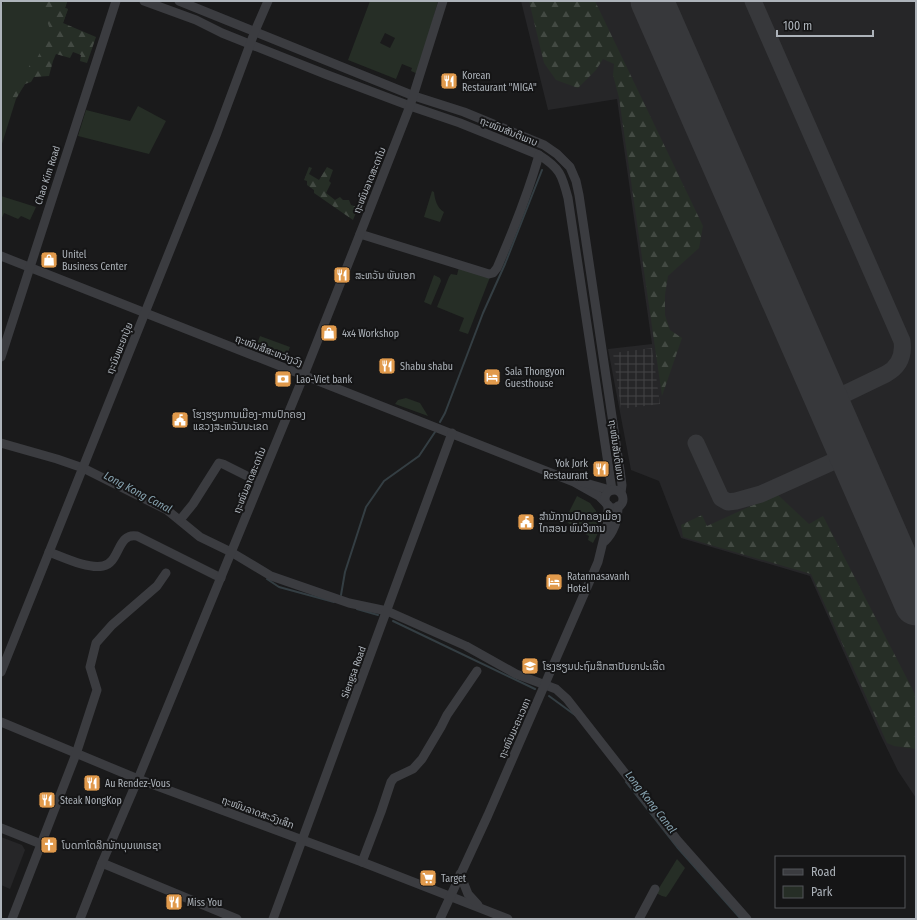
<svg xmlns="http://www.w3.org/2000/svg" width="917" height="920" font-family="'Fira Sans Condensed','Noto Sans Lao',sans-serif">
  <defs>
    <pattern id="industrial-grid" width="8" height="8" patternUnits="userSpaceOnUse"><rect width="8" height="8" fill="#262628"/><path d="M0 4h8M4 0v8" fill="none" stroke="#434345"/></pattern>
    <pattern id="forest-firs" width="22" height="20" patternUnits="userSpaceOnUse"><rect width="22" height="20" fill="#262e26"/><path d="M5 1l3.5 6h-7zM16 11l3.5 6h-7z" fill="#434a43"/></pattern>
  </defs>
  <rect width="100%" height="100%" fill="#1a1a1b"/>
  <g fill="#262628">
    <polygon points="521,1 916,1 916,798 898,771 881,736 810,576 681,538 659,481 631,470 608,349 652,344 617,99 548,110"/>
    <polygon points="1,837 22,845 25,850 10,889 1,885"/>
  </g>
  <polygon fill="url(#industrial-grid)" points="652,348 660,404 621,409 613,353"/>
  <g fill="#262e26" fill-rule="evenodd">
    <polygon points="1,1 63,1 67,2 65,8 68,9 63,23 13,98 16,99 1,147 1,9 3,2"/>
    <path d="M370,1H438L418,74L411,71L412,68L402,64L396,79L348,60ZM385,33L395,38L390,48L380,43Z"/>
    <polygon points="138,106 166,121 149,154 78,136 86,110 130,121"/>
    <path d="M432,191L434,192C435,200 437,208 444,212L440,222L424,217Z"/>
    <polygon points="1,196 36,207 30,220 21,216 18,219 4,213 1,220"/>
    <polygon points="459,267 490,277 468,334 459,331 464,318 437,307 449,277 451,274 457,275"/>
    <polygon points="434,275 440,278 441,281 431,305 424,302"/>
    <polygon points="260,336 290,347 286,358 256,347"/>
    <polygon points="406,398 420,403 428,416 395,404 398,400"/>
    <polygon points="577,496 590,503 596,511 599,531 593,543 588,540 589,536 574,528 565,520"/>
    <polygon points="677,859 685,868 669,893 666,897 662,896 656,893"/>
  </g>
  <g fill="url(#forest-firs)">
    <path d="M33,1H63L67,2L65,8L68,9L63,23L96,37L87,63L80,61L81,55L73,52L70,58L56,54L53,61L49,76L34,77L31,82L25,84L16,99L12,98L32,61L35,62L51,32L47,21L50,13L45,8C39,10 35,9 31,4Z"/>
    <polygon points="529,1 595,1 703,226 699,248 668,276 665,295 665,315 670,330 682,338 662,396 619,98 613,75 614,64 603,59 596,70 578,88 556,80 544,63"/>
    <polygon points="309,167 312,168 309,174 319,180 327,167 333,170 329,181 331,183 326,193 335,200 340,197 343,200 349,200 351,205 357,207 357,210 353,220 314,193 314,190 307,185 307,181 304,180"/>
    <polygon points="777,494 809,524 823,516 916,696 916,749 894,746 887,743 811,574 683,537 681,525 702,515 707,526"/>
  </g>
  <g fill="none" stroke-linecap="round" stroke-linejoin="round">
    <g stroke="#343e43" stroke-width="2">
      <polyline points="440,422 445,413 483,313 505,264 542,170"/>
      <polyline points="267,579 279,587 334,602"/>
      <polyline points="341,595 345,572 366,507 384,481 419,456 435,432"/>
      <polyline points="357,609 378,615"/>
      <polyline points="393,621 535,689"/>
      <polyline points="549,696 575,715"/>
      <polyline points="626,782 677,847 741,919"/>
    </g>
    <g stroke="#37383b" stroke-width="17">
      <path d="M753,1L902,341C904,356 899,367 886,374L828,402"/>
      <polyline points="696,443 721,498 728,502 736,501 761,494 850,454"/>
    </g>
    <polyline stroke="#37383b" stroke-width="43" points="652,1 916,604"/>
    <g stroke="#3b3c40" stroke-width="9">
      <path d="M144,1L196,20L222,33L325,74L410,106L460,123L539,155C560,168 562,175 568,198L612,490"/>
      <polyline points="179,1 414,96 464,112 544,145 557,154 570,167 576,181 579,195 620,470 622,485 621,493"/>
      <path d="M360,234L489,274L493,273L497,268C513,231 528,194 539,155"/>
      <polyline points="1,256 574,482 599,496 606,503"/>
      <polyline points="1,357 116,1"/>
      <polyline points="1,443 57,459 83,468 167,510 200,537 231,552 271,576 349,603 387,611 466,646 516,674 556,689 567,699 678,841 747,919"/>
      <polyline points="582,482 610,490"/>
      <circle cx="614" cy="499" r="9"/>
      <polyline points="180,520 193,504 219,463 223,464 259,482"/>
      <path d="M605,541C614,532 618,519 618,506"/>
      <path d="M49,552C63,557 87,569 103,566C120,563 117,532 137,536L221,578"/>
      <polyline points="1,672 217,133 255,31 268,1"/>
      <polyline points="1,722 138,779 362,862 508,919"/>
      <polyline points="1,828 41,844"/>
      <polyline points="362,862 381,812 391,782 394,778 413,769 422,759 441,727 447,715 477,671"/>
      <polyline points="102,863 237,919"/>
      <polyline points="460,874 468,894 478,905"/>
      <polyline points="12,919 76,754 97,690 90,667 96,643 112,625 157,586 166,573"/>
      <polyline points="80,919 102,863 138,779 304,375 360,234 410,106 443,1"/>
      <polyline points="273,919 452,433"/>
      <polyline points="440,919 488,815 598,562 608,521 608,505"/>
      <polyline points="639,919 655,889"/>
    </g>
  </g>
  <defs>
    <g id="restaurant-square" transform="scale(0.9)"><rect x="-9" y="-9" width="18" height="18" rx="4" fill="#e19a4c" stroke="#151516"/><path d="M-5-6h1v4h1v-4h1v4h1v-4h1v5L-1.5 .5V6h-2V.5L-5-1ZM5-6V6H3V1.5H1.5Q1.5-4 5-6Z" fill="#fff"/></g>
    <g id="shop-square" transform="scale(0.9)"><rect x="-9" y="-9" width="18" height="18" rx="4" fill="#e19a4c" stroke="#151516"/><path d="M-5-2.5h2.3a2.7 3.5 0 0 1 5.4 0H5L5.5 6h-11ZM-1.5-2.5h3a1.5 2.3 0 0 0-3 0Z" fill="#fff"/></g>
    <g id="hotel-square" transform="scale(0.9)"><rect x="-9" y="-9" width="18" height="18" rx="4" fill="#e19a4c" stroke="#151516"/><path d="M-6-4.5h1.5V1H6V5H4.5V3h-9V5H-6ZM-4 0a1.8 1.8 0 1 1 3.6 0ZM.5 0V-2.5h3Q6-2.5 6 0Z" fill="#fff"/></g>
    <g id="bank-square" transform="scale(0.9)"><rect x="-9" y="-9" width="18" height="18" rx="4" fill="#e19a4c" stroke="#151516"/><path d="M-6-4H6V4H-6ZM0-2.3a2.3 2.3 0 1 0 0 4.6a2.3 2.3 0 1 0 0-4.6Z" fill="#fff"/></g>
    <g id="civic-square" transform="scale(0.9)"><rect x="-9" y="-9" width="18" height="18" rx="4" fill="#e19a4c" stroke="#151516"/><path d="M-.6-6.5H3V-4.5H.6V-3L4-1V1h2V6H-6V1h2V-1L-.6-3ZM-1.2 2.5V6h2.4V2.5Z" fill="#fff"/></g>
    <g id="school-square" transform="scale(0.9)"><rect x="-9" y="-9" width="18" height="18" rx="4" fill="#e19a4c" stroke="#151516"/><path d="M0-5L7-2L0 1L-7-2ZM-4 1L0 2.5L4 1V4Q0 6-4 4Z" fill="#fff"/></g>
    <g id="church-square" transform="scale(0.9)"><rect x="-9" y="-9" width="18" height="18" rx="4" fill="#e19a4c" stroke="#151516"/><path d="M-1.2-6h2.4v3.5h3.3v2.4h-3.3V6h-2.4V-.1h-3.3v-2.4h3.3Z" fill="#fff"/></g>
    <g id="supermarket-square" transform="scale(0.9)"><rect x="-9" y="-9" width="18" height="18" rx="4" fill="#e19a4c" stroke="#151516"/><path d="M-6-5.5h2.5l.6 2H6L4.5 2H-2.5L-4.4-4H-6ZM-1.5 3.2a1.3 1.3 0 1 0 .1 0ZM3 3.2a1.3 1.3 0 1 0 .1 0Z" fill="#fff"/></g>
  </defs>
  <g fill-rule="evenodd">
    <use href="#restaurant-square" x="449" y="81"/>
    <use href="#shop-square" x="49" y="260"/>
    <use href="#restaurant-square" x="342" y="275"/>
    <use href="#shop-square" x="329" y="333"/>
    <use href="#restaurant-square" x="387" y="366"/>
    <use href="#hotel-square" x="492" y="377"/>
    <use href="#bank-square" x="283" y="379"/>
    <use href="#civic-square" x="180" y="420"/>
    <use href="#restaurant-square" x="601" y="469"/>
    <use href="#civic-square" x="526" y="522"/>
    <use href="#hotel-square" x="554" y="582"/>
    <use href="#school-square" x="530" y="666"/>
    <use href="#restaurant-square" x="92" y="783"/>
    <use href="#restaurant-square" x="47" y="800"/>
    <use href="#church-square" x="49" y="845"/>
    <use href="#supermarket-square" x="428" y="878"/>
    <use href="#restaurant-square" x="174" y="902"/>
  </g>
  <g text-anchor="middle" stroke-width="4" stroke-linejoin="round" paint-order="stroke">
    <g font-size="10" fill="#adb3ba" stroke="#151516" text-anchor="start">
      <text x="462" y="79">Korean<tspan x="462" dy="12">Restaurant "MIGA"</tspan></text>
      <text x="62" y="258">Unitel<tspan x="62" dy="12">Business Center</tspan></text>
      <text x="355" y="279">ສະຫວັນ ພັນເອກ</text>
      <text x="342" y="337">4x4 Workshop</text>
      <text x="400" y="370">Shabu shabu</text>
      <text x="505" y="375">Sala Thongyon<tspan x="505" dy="12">Guesthouse</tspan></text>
      <text x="296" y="383">Lao-Viet bank</text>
      <text x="193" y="418">ໂຮງຮຽນການເມືອງ-ການປົກຄອງ<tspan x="193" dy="12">ແຂວງສະຫວັນນະເຂດ</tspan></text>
      <text x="588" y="467" text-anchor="end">Yok Jork<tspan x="588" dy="12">Restaurant</tspan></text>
      <text x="539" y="520">ສຳນັກງານປົກຄອງເມືອງ<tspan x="539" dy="12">ໄກສອນ ພົມວິຫານ</tspan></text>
      <text x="567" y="580">Ratannasavanh<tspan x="567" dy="12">Hotel</tspan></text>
      <text x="543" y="670">ໂຮງຮຽນປະຖົມສຶກສາປັນຍາປະເສີດ</text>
      <text x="105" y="787">Au Rendez-Vous</text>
      <text x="60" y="804">Steak NongKop</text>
      <text x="62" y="849">ໂບດກາໂຕລິກນັກບຸນເທເຣຊາ</text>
      <text x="441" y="882">Target</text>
      <text x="187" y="906">Miss You</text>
    </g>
    <g font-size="10" fill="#adb3ba" stroke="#151516">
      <text transform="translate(509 131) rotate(22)" y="4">ຖະໜົນສັນຕິພາບ</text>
      <text transform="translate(47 175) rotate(-72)" y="4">Chao Kim Road</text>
      <text transform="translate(369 180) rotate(-68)" y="4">ຖະໜົນລາດສະດາໄນ</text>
      <text transform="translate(119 348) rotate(-68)" y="4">ຖະນົນພະຍາປຸ້ຍ</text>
      <text transform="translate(269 350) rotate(21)" y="4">ຖະໜົນສີສະຫວ່າງວົງ</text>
      <text transform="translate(617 450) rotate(82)" y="4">ຖະໜົນສັນຕິພາບ</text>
      <text transform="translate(249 480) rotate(-68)" y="4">ຖະໜົນລາດສະດາໄນ</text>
      <text transform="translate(353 672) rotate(-70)" y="4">Siengsa Road</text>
      <text transform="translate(514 728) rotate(-66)" y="4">ຖະໜົນມະຄະເວຫາ</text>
      <text transform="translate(258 812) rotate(20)" y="4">ຖະໜົນລາດສະວົງເສິກ</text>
    </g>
    <g font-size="11" font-style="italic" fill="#88a4b1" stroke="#151516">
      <text transform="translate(138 492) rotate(28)" y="4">Long Kong Canal</text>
      <text transform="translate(651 802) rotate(52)" y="4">Long Kong Canal</text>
    </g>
  </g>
  <rect width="917" height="920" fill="none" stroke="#adb3ba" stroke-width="4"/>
  <rect x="775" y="856" width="130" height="52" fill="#151516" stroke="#525458"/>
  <rect x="783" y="869" width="20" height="6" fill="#3b3c40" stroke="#525458"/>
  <text x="811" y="876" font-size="12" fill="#adb3ba">Road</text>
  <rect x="783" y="886" width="20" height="12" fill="#262e26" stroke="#525458"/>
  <text x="811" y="896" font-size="12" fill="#adb3ba">Park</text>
  <path d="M777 30v6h96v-6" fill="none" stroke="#adb3ba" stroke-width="2"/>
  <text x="783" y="30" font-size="12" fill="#adb3ba" stroke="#151516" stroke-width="3" paint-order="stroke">100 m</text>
</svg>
